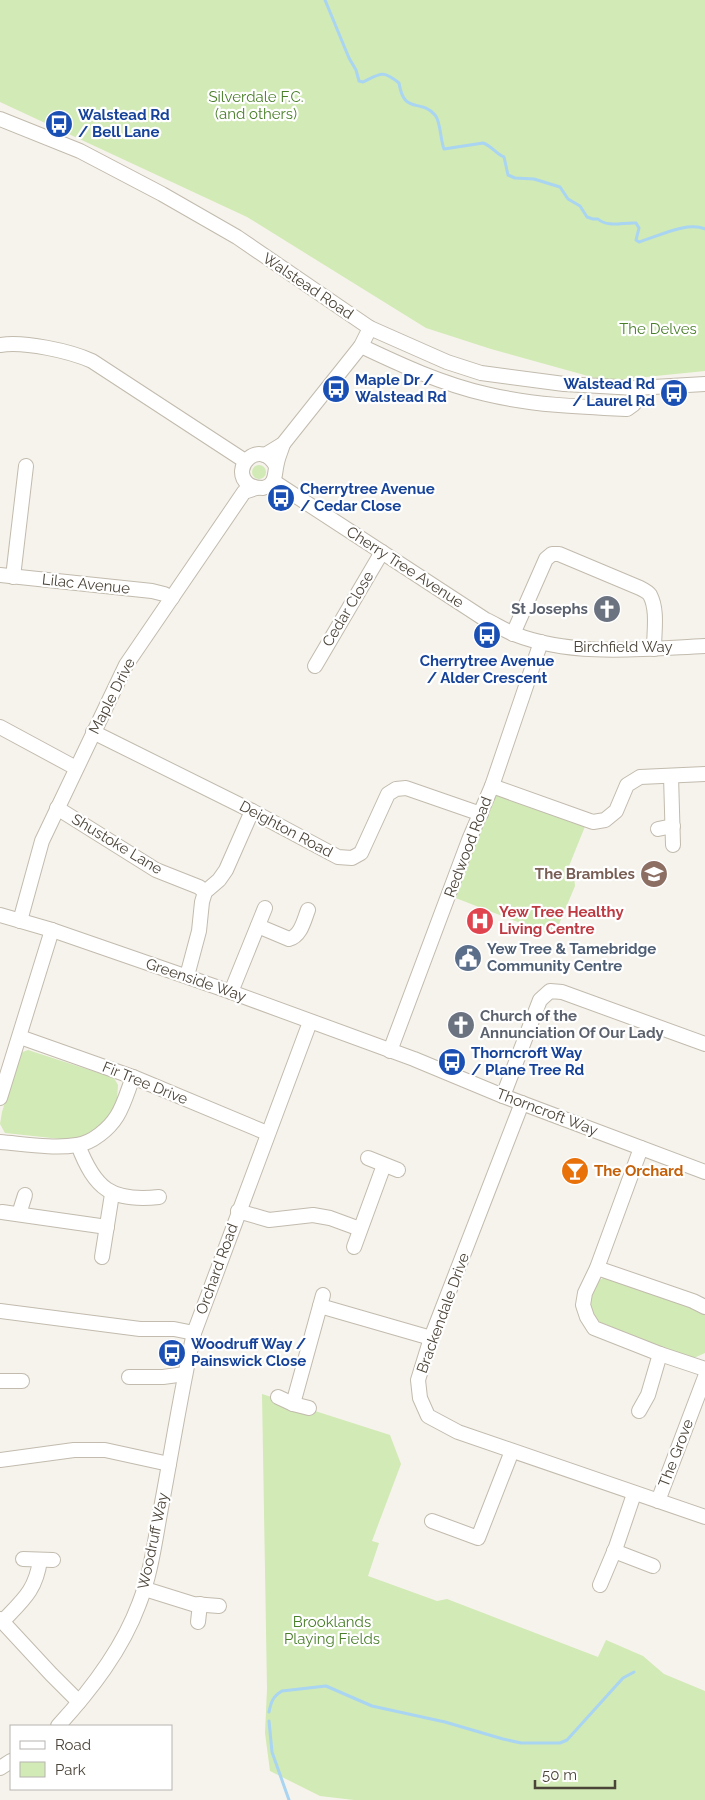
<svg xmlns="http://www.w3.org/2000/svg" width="705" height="1800" font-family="Raleway,sans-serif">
  <rect width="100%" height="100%" fill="#f6f3ec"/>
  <g fill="#d2eab5">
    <polygon points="0,0 705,0 705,371 606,381 491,349 426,328 247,217 0,102"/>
    <circle cx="259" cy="472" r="7"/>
    <polygon points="498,791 586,824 567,871 574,878 575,886 554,936 453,897"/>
    <polygon points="28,1050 114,1078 118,1085 117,1099 110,1116 92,1133 70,1140 5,1133 0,1124 2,1112 20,1053"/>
    <path d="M608,1276L705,1313V1353L696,1357L689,1358L600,1322C584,1309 587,1282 608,1276Z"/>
    <polygon points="262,1394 390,1435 401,1464 372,1541 379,1543 368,1576 437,1601 447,1599 598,1657 606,1640 643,1656 664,1674 705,1691 705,1800 354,1800 320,1796 270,1771 265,1733 267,1689"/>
  </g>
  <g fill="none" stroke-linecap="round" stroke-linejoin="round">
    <g stroke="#a9d4f2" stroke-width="3">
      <path d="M325,0L349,58L356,70L359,81L363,82C381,73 383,70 399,83C404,115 420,98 435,115C441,122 440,139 444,149L483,143C492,146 496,154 504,157L508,175L515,178L534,179L560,187L568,199L580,206L587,217L593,219H598C608,228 623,222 636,223L639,228L636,240L639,242C657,237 687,221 705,229"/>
      <path d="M269,1712C271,1702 273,1696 282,1691L326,1686L372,1706L445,1722L503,1739L521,1743H560L567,1740L623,1678L634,1672"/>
      <polyline points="269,1721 272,1752 289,1800"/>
    </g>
    <g stroke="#c2bbae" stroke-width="16">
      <g id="minor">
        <polyline points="0,119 80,151 162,194 237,237 370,328 447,362 481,373 564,384 636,388 705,384"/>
        <path d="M0,345C24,341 70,351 92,361L245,461"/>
        <path d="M361,346C401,365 442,384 486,394C532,405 580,407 627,409L634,404L636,388"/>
        <polyline points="265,455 283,444 361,346 370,328"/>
        <path d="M276,466C260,437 229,468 248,484C252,487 258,488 263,488C277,485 274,474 277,463C278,457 281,451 283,444"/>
        <path d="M273,481L486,620C495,624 504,630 514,634C573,657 642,649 705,646"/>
        <polyline points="0,575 152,591 164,594 172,598"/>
        <polyline points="13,577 26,466"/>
        <path d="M513,634L546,559L552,554H559L640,588C644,590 648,592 650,595C658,610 654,632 654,649"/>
        <polyline points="315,666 382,552"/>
        <polyline points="0,727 76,768"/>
        <polyline points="93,732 252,811 338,857 352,858 361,853 388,794 396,789 406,788 481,814"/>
        <polyline points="671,776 673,845"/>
        <polyline points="492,786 593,822 605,820 616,811 627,785 640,777 705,774"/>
        <polyline points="57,808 156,870 199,887 205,892"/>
        <polyline points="658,829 673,826"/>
        <polyline points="0,915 52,930 231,992 414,1059 503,1096 705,1172"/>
        <polyline points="20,921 42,841 126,665 244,492 256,488"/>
        <path d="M258,926L289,939C301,936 304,920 308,910"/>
        <polyline points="187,976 199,931 202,902 205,892 219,880 226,870 252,811"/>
        <polyline points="231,992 265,908"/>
        <polyline points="20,1037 133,1077 267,1133"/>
        <polyline points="390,1051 469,840 492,786 541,642"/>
        <polyline points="503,1096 540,1000 550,991 562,992 705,1044"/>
        <polyline points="0,1098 52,930"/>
        <polyline points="522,1103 431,1338 418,1380 420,1398 428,1416 458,1432 705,1517"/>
        <path d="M0,1142C24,1144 54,1149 77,1145C92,1143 109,1129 117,1116C124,1105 128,1090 133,1077"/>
        <path d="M78,1145C95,1189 111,1202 159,1197"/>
        <polyline points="641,1148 597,1268 585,1293 583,1305 587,1317 594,1328 660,1354 705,1369"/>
        <polyline points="368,1158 398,1170"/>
        <polyline points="238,1211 269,1220 313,1215 330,1218 360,1229"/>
        <polyline points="2,1212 107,1227"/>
        <polyline points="19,1214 25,1195"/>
        <polyline points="354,1247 384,1165"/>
        <polyline points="102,1257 112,1194"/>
        <polyline points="597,1268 693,1301 705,1307"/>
        <polyline points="320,1306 431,1338"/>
        <polyline points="0,1311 140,1329 174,1329 194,1333"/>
        <polyline points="129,1377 163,1377 185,1374"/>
        <polyline points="0,1381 22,1381"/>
        <polyline points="278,1397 293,1404 309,1408"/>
        <polyline points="293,1404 323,1295"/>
        <polyline points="639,1411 648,1395 660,1354"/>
        <polyline points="0,1460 74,1450 105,1450 169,1464"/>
        <polyline points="658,1501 705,1377"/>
        <polyline points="432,1521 478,1538 512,1451"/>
        <polyline points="614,1551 653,1566"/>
        <polyline points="23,1559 53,1560"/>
        <polyline points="600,1585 616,1547 634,1494"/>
        <polyline points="145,1589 193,1604 219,1606"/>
        <polyline points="0,1619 51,1674 79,1702"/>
        <path d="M3,1621C23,1600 36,1590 40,1560"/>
        <polyline points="198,1622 200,1604"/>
        <path d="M58,1726C91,1690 122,1650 139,1604C151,1574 155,1540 161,1508C172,1450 181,1391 194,1333L310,1022"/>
        <polyline points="0,1768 11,1761"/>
      </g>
    </g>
    <use href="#minor" stroke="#fff" stroke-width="14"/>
  </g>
  <defs>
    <g id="bus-disc" transform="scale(1.4375)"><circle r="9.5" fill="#1a4fb4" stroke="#fff"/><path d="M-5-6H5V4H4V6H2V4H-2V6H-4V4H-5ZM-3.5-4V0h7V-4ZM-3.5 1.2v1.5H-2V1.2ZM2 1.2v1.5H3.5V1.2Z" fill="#fff"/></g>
    <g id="church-disc" transform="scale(1.4375)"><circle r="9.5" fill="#6b7280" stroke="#fff"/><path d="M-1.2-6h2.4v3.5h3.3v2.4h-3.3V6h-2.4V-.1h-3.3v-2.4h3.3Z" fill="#fff"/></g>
    <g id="school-disc" transform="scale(1.4375)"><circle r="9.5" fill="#8d6e63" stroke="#fff"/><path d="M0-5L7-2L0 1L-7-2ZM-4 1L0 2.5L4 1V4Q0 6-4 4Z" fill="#fff"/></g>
    <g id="hospital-disc" transform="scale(1.4375)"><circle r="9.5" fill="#e0444e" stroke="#fff"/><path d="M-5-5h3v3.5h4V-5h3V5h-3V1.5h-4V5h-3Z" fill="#fff"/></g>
    <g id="civic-disc" transform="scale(1.4375)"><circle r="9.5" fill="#5c6f8a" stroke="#fff"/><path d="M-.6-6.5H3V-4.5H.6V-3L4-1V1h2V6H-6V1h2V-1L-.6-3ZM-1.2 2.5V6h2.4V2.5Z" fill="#fff"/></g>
    <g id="bar-disc" transform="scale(1.4375)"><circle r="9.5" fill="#e8710a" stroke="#fff"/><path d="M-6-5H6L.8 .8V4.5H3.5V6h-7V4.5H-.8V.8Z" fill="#fff"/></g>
  </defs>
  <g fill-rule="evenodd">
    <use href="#bus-disc" x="59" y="124"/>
    <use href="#bus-disc" x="336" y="389"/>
    <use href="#bus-disc" x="674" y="393"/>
    <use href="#bus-disc" x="281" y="498"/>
    <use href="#church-disc" x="607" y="609"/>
    <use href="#bus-disc" x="487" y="635"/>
    <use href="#school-disc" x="654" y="874"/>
    <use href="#hospital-disc" x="480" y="921"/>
    <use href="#civic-disc" x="468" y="958"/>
    <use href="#church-disc" x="461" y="1025"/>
    <use href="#bus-disc" x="452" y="1062"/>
    <use href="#bar-disc" x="575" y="1171"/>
    <use href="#bus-disc" x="172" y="1353"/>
  </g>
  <g text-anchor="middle" stroke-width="4.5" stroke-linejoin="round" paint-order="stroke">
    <g font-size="15" fill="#4a7f2a" stroke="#fff">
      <text x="256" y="102">Silverdale F.C.<tspan x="256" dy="17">(and others)</tspan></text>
      <text x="658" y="334">The Delves</text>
      <text x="332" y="1627">Brooklands<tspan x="332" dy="17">Playing Fields</tspan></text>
    </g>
    <g font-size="15" font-weight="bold" fill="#164399" stroke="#fff" text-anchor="start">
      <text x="78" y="120">Walstead Rd<tspan x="78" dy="17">/ Bell Lane</tspan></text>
      <text x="355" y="385">Maple Dr /<tspan x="355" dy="17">Walstead Rd</tspan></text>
      <text x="655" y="389" text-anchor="end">Walstead Rd<tspan x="655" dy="17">/ Laurel Rd</tspan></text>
      <text x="300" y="494">Cherrytree Avenue<tspan x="300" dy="17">/ Cedar Close</tspan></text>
      <text x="487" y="666" text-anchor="middle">Cherrytree Avenue<tspan x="487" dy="17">/ Alder Crescent</tspan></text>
      <text x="471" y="1058">Thorncroft Way<tspan x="471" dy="17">/ Plane Tree Rd</tspan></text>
      <text x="191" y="1349">Woodruff Way /<tspan x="191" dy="17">Painswick Close</tspan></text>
    </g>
    <g font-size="15" fill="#4b4439" stroke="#fff">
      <text transform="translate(308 286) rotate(34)" y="5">Walstead Road</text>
      <text transform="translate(405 567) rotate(33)" y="5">Cherry Tree Avenue</text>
      <text transform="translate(86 584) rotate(6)" y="5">Lilac Avenue</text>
      <text transform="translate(348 609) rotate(-59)" y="5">Cedar Close</text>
      <text x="623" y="652">Birchfield Way</text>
      <text transform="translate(112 696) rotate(-63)" y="5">Maple Drive</text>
      <text transform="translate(286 829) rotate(28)" y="5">Deighton Road</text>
      <text transform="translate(117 844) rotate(31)" y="5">Shustoke Lane</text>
      <text transform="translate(468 847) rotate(-69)" y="5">Redwood Road</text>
      <text transform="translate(196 980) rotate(19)" y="5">Greenside Way</text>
      <text transform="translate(145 1083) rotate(22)" y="5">Fir Tree Drive</text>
      <text transform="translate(547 1112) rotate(21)" y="5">Thorncroft Way</text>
      <text transform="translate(217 1269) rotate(-70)" y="5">Orchard Road</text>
      <text transform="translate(443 1313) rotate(-70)" y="5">Brackendale Drive</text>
      <text transform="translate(676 1453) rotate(-69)" y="5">The Grove</text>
      <text transform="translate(153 1541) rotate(-78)" y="5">Woodruff Way</text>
    </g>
    <g font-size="15" font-weight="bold" fill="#5b616d" stroke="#fff" text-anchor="end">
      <text x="588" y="614">St Josephs</text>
      <text x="480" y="1021" text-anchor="start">Church of the<tspan x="480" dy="17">Annunciation Of Our Lady</tspan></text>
    </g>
    <g font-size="15" font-weight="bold" fill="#785e54" stroke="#fff" text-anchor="end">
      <text x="635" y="879">The Brambles</text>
    </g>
    <g font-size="15" font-weight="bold" fill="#be3a42" stroke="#fff" text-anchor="start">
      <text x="499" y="917">Yew Tree Healthy<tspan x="499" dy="17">Living Centre</tspan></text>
    </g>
    <g font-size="15" font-weight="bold" fill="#4e5e75" stroke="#fff" text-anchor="start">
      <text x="487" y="954">Yew Tree &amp; Tamebridge<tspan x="487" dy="17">Community Centre</tspan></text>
    </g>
    <g font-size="15" font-weight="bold" fill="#c56008" stroke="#fff" text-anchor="start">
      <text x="594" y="1176">The Orchard</text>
    </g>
  </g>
  <rect x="10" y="1725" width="162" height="65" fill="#ffffff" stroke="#b7b4b0"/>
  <rect x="20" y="1741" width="25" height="8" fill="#ffffff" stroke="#b7b4b0"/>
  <text x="55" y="1750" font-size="15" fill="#4b4439">Road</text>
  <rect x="20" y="1762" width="25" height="15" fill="#d2eab5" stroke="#b7b4b0"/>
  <text x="55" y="1775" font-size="15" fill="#4b4439">Park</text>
  <path d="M535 1780v8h80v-8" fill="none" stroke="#4b4439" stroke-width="2.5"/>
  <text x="542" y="1780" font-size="15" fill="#4b4439" stroke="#ffffff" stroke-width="4" paint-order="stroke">50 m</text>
</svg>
